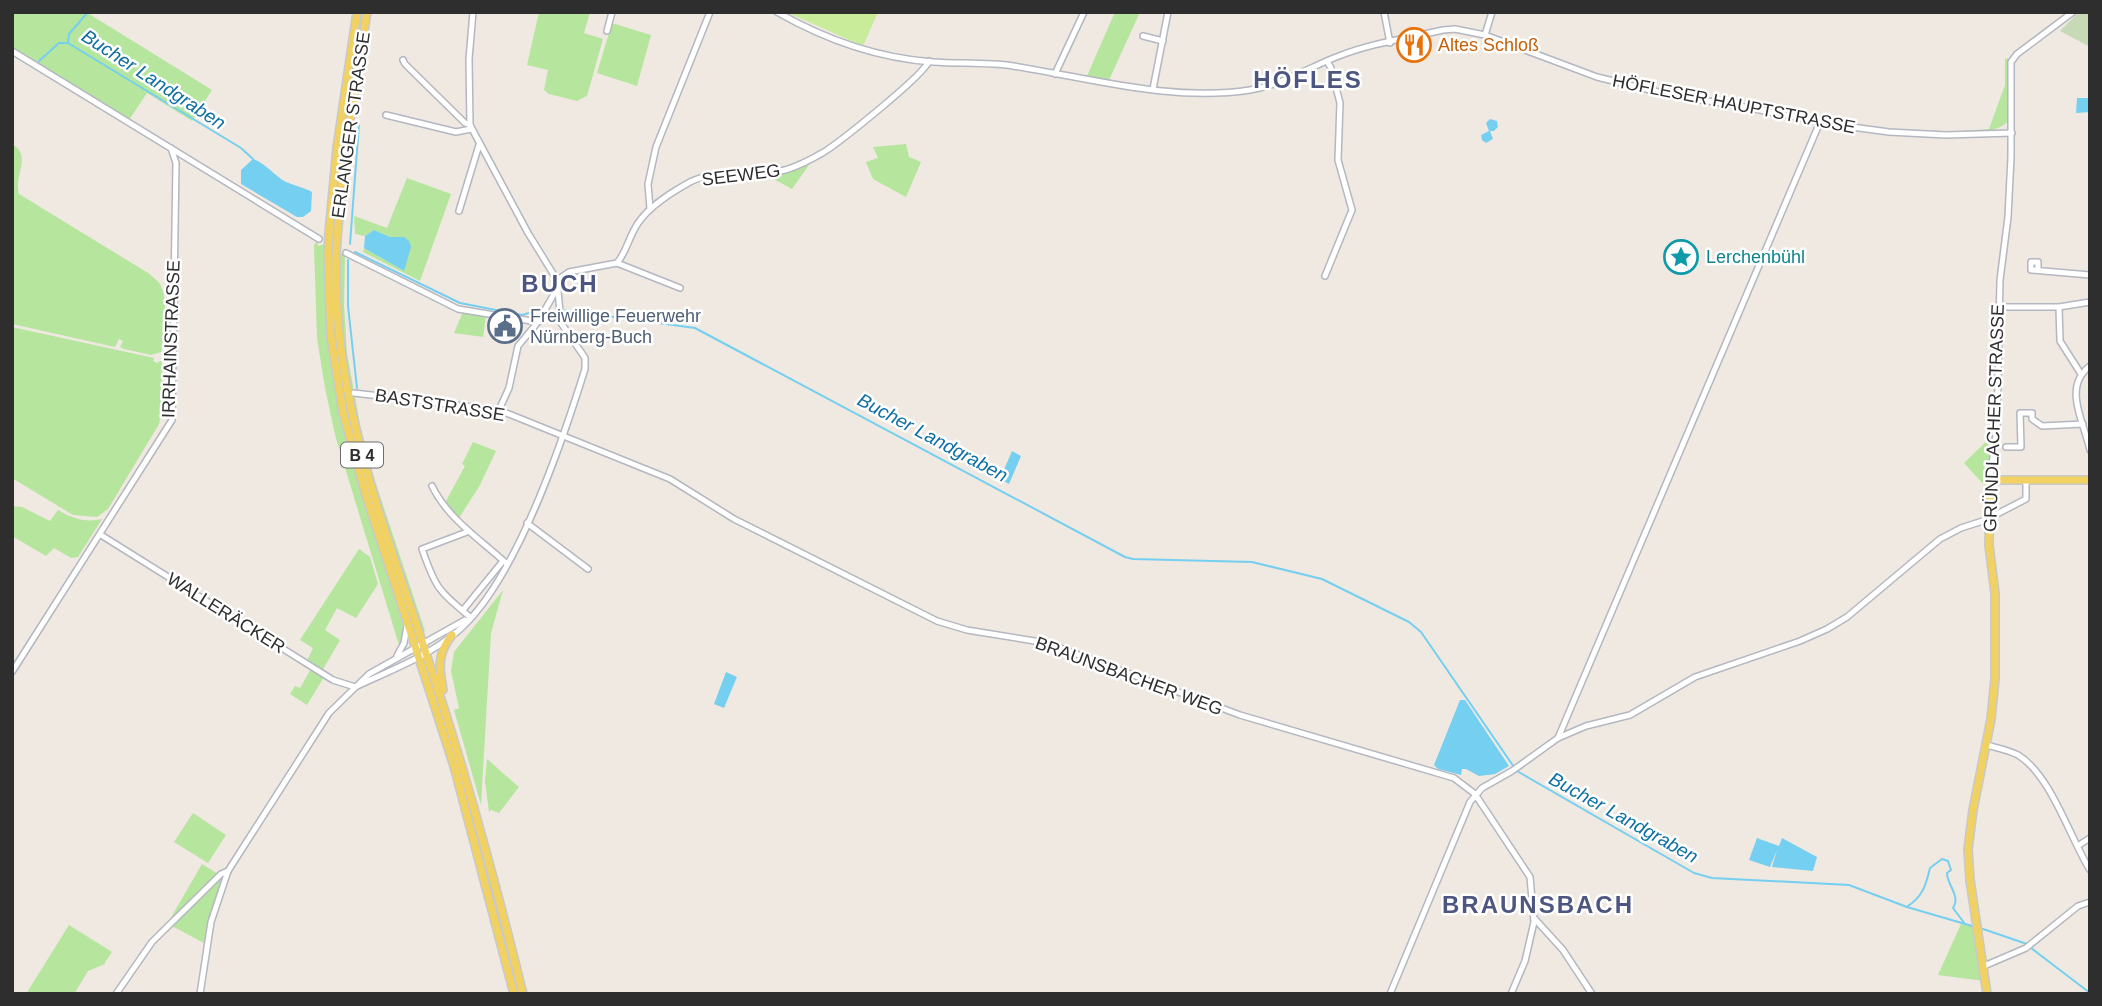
<svg xmlns="http://www.w3.org/2000/svg" width="2102" height="1006" font-family="Helvetica,sans-serif">
  <rect width="100%" height="100%" fill="#efe9e1"/>
  <g fill="#b6e59e">
    <polygon points="12,12 86,12 212,90 192,121 147,93 129,120 12,47"/>
    <polygon points="360,12 364,12 334,242 331,241 335,186"/>
    <polygon points="539,12 590,12 584,33 603,39 587,96 577,101 549,94 544,90 548,70 527,65"/>
    <polygon points="1115,12 1140,12 1109,80 1087,76"/>
    <polygon points="612,23 651,35 637,86 597,73"/>
    <path d="M2008,58L2010,118C2000,137 1955,133 1935,133L1989,129L2005,85V59Z"/>
    <path d="M12,144C33,156 13,176 19,194L148,273C152,276 157,280 160,284C168,297 166,338 161,352L151,355L124,349L120,347L123,341L119,339L115,347L12,324Z"/>
    <polygon points="906,144 909,157 921,162 906,197 873,179 866,162 878,158 873,147"/>
    <polygon points="809,165 792,189 768,176"/>
    <polygon points="407,178 451,194 420,281 363,252 364,248 404,271 404,237 390,237 374,230 365,236 355,234 354,216 387,228"/>
    <path d="M317,241L318,246L325,244C324,276 324,316 330,350C340,410 366,468 372,528L378,545L381,547L404,628L403,641L401,640L399,645L335,435L325,388L317,338L314,245Z"/>
    <path d="M331,249L334,251L342,377L401,588C369,506 340,418 332,329C330,303 331,276 331,249Z"/>
    <path d="M340,252L345,257L344,305L347,353L360,425L374,478L425,631L423,632C410,603 402,571 392,541C362,448 332,351 340,252Z"/>
    <polygon points="463,312 486,316 483,337 454,333"/>
    <polygon points="12,327 154,358 153,361 157,363 160,361 162,362 163,405 159,424 108,509 97,517 73,515 12,478"/>
    <polygon points="1993,435 1986,487 1964,463"/>
    <polygon points="473,442 496,451 480,485 459,518 445,503 465,466 462,464"/>
    <path d="M12,506L22,507L50,521L58,510C71,518 86,523 102,519L78,557L71,558L54,548L46,556L12,536Z"/>
    <polygon points="359,549 370,557 378,584 356,618 337,608 325,630 340,640 322,671 307,661 313,648 300,640"/>
    <polygon points="503,590 491,633 481,805 454,710 459,708 451,671 454,652"/>
    <polygon points="426,664 456,750 521,994 517,994 457,767"/>
    <polygon points="311,669 324,677 307,705 290,694 295,686 300,688"/>
    <polygon points="487,759 519,787 499,813 491,810 489,812 485,781"/>
    <polygon points="193,813 226,835 208,863 174,842"/>
    <polygon points="202,864 218,874 169,921"/>
    <polygon points="223,876 208,920 204,943 170,925"/>
    <polygon points="1961,924 1976,927 1984,981 1938,975"/>
    <polygon points="69,925 112,952 105,962 105,964 88,971 74,994 26,994"/>
  </g>
  <polygon fill="#c8d9b8" points="2079,12 2090,12 2090,47 2060,31"/>
  <polygon fill="#c9ec9a" points="786,12 878,12 863,46"/>
  <g fill="#75cff0">
    <polygon points="2077,98 2090,98 2090,112 2076,113"/>
    <polygon points="1490,119 1497,121 1498,127 1494,131 1490,131 1493,139 1486,143 1482,140 1481,135 1489,131 1486,123"/>
    <path d="M253,159C267,164 274,176 286,182C295,186 303,187 312,192L311,211L303,217H297L241,184V170Z"/>
    <polygon points="374,230 390,237 404,237 409,241 411,247 404,271 364,248 365,236"/>
    <polygon points="1012,451 1021,456 1009,484 1000,479"/>
    <polygon points="726,672 737,677 724,708 714,704"/>
    <polygon points="1460,700 1465,700 1509,766 1495,774 1479,776 1466,769 1462,769 1461,775 1438,769 1434,765"/>
    <polygon points="1757,838 1779,846 1782,838 1817,857 1813,871 1772,867 1777,850 1770,867 1749,860"/>
  </g>
  <g fill="none" stroke-linecap="round" stroke-linejoin="round">
    <g stroke="#75cff0" stroke-width="2">
      <polyline points="88,12 69,34 68,43 241,148 253,159"/>
      <polyline points="39,61 59,43 68,43"/>
      <polyline points="350,244 359,124"/>
      <polyline points="355,252 460,303 522,315 543,309"/>
      <polyline points="348,260 348,306 357,388"/>
      <polyline points="562,310 695,328 1125,557 1133,559 1252,562 1322,579 1409,622 1421,632 1514,767"/>
      <polyline points="1517,771 1694,873 1712,878 1849,885 1907,907 1972,926"/>
      <path d="M1908,906C1923,896 1926,885 1930,868L1942,859L1948,861L1951,870L1947,873C1947,885 1961,896 1953,908L1965,924"/>
      <polyline points="1983,929 2027,944"/>
      <polyline points="2031,948 2090,993"/>
    </g>
    <g stroke="#b4b7c1" stroke-width="8">
      <g id="minor">
        <path d="M777,12C826,40 877,58 933,62C959,64 986,62 1013,66C1090,78 1171,102 1250,90C1283,85 1309,67 1339,56C1372,43 1409,38 1443,30L1455,29L1485,35L1597,77L1679,97L1729,104L1837,125L1889,132L1946,135L2012,133"/>
        <polyline points="1384,12 1390,43"/>
        <polyline points="607,31 612,12"/>
        <polyline points="1485,35 1492,12"/>
        <polyline points="1143,36 1163,41"/>
        <polyline points="12,51 319,239"/>
        <polyline points="403,60 405,64 465,123 470,125"/>
        <polyline points="1055,74 1084,12"/>
        <polyline points="1153,89 1168,12"/>
        <polyline points="386,115 456,132 471,129"/>
        <polyline points="650,209 648,184 656,147 710,12"/>
        <polyline points="459,211 479,145"/>
        <polyline points="346,253 458,309 538,322"/>
        <polyline points="617,263 680,288"/>
        <polyline points="2038,269 2038,262 2031,262 2031,270 2090,275"/>
        <polyline points="1325,276 1352,210 1338,160 1340,103 1331,68 1327,61"/>
        <path d="M557,280L569,272L617,263C625,254 628,241 634,230C644,209 670,193 690,182C720,167 754,177 785,170C799,166 812,159 824,152C841,141 923,76 929,61"/>
        <polyline points="2005,307 2059,307"/>
        <path d="M2090,366C2062,387 2084,422 2090,450"/>
        <polyline points="2081,374 2060,341 2059,307 2090,302"/>
        <polyline points="354,393 499,410 670,479 734,519 937,621 967,630 1047,643 1240,715 1454,778 1475,794 1530,877 1534,922 1525,961 1511,994"/>
        <polyline points="499,410 509,388 518,346 538,322 558,287"/>
        <polyline points="2006,447 2021,447 2020,413 2032,413 2032,419 2042,426 2083,424"/>
        <polyline points="1990,480 1997,427 2000,280 2008,217 2011,157 2011,62 2017,54 2073,12"/>
        <path d="M432,486C448,519 481,540 507,564"/>
        <polyline points="1989,515 1997,514 2026,499 2026,482"/>
        <polyline points="527,523 588,569"/>
        <path d="M467,532L422,549C436,589 438,590 470,617"/>
        <polyline points="101,535 333,680 355,687"/>
        <polyline points="463,610 503,561"/>
        <polyline points="397,656 404,643 407,626"/>
        <polyline points="12,672 172,420 176,163 171,148"/>
        <path d="M355,687C389,671 429,656 458,631C516,581 562,443 585,369V358L581,352L561,323L557,280L528,233L470,125L469,59L473,12"/>
        <polyline points="1558,738 1820,122"/>
        <path d="M1987,745C1997,748 2008,750 2018,755C2051,775 2070,838 2090,870"/>
        <polyline points="2079,845 2090,838"/>
        <polyline points="1534,918 1563,950 1592,994"/>
        <polyline points="1984,966 2026,948 2078,906 2090,902"/>
        <polyline points="116,994 152,942 221,874 228,871"/>
        <polyline points="200,994 211,922 228,871 329,713 369,674 465,620"/>
        <polyline points="1390,994 1470,802 1482,788 1512,771 1558,738 1586,726 1630,715 1695,677 1800,641 1827,629 1847,617 1940,539 1961,528 1989,519"/>
      </g>
    </g>
    <g stroke="#c9c9c9" stroke-width="10">
      <g id="major">
        <polyline points="329,233 337,148 357,12"/>
        <polyline points="337,238 345,151 367,12"/>
        <polyline points="328,253 331,337 343,412 366,495 454,766 514,994"/>
        <path d="M336,259C332,406 391,543 435,681C469,784 497,889 523,994"/>
        <path d="M443,690C439,669 437,653 452,635"/>
        <polyline points="1987,994 1970,880 1968,849 1973,810 1991,719 1995,679 1995,593 1989,545 1990,480 2090,480"/>
      </g>
    </g>
    <use href="#minor" stroke="#fff" stroke-width="5"/>
    <use href="#major" stroke="#f2d163" stroke-width="7"/>
    <g stroke="#c9c9c9" stroke-width="10" stroke-linecap="butt">
      <g id="major-bridge">
        <polyline points="328,253 329,233"/>
        <polyline points="336,259 337,238"/>
      </g>
    </g>
    <use href="#major-bridge" stroke="#f2d163" stroke-width="7"/>
  </g>
  <defs>
    <g id="restaurant-ring" transform="scale(1.75)"><circle r="9.5" fill="#fff" stroke="#e8710a" stroke-width="1.5"/><path d="M-5-6h1v4h1v-4h1v4h1v-4h1v5L-1.5 .5V6h-2V.5L-5-1ZM5-6V6H3V1.5H1.5Q1.5-4 5-6Z" fill="#e8710a"/></g>
    <g id="sight-ring" transform="scale(1.75)"><circle r="9.5" fill="#fff" stroke="#0f9aa8" stroke-width="1.5"/><path d="M0-6L1.8-2.2L6-1.7L2.9 1.2L3.7 5.4L0 3.3L-3.7 5.4L-2.9 1.2L-6-1.7L-1.8-2.2Z" fill="#0f9aa8"/></g>
    <g id="civic-ring" transform="scale(1.75)"><circle r="9.5" fill="#fff" stroke="#5c6f8a" stroke-width="1.5"/><path d="M-.6-6.5H3V-4.5H.6V-3L4-1V1h2V6H-6V1h2V-1L-.6-3ZM-1.2 2.5V6h2.4V2.5Z" fill="#5c6f8a"/></g>
  </defs>
  <g fill-rule="evenodd">
    <use href="#restaurant-ring" x="1414" y="45"/>
    <use href="#sight-ring" x="1681" y="257"/>
    <use href="#civic-ring" x="505" y="326"/>
  </g>
  <g text-anchor="middle" stroke-width="5" stroke-linejoin="round" paint-order="stroke">
    <rect fill="#fff" stroke="#6d6d6d" stroke-width="2" x="341" y="442.5" width="42" height="25" rx="5"/>
    <g font-size="16" font-weight="bold" fill="#2e2e2e">
      <text x="362" y="461">B 4</text>
    </g>
    <g font-size="18" fill="#c56008" stroke="#fff" text-anchor="start">
      <text x="1438" y="51">Altes Schloß</text>
    </g>
    <g font-size="18" fill="#2e2e2e" stroke="#fff">
      <text transform="translate(1734 104) rotate(11)" y="6">HÖFLESER HAUPTSTRASSE</text>
      <text transform="translate(351 125) rotate(-82)" y="6">ERLANGER STRASSE</text>
      <text transform="translate(741 175) rotate(-7)" y="6">SEEWEG</text>
      <text transform="translate(171 339) rotate(-88)" y="6">IRRHAINSTRASSE</text>
      <text transform="translate(440 405) rotate(9)" y="6">BASTSTRASSE</text>
      <text transform="translate(1994 418) rotate(-88)" y="6">GRÜNDLACHER STRASSE</text>
      <text transform="translate(226 613) rotate(32)" y="6">WALLERÄCKER</text>
      <text transform="translate(1129 676) rotate(20)" y="6">BRAUNSBACHER WEG</text>
    </g>
    <g font-size="18" fill="#0d838f" stroke="#fff" text-anchor="start">
      <text x="1706" y="263">Lerchenbühl</text>
    </g>
    <g font-size="18" fill="#4e5e75" stroke="#fff" text-anchor="start">
      <text x="530" y="322">Freiwillige Feuerwehr<tspan x="530" dy="21">Nürnberg-Buch</tspan></text>
    </g>
    <g font-size="19" font-style="italic" fill="#0d6fa3" stroke="#fff">
      <text transform="translate(154 79) rotate(33)" y="7">Bucher Landgraben</text>
      <text transform="translate(933 437) rotate(28)" y="7">Bucher Landgraben</text>
      <text transform="translate(1624 817) rotate(29)" y="7">Bucher Landgraben</text>
    </g>
    <g font-size="24" font-weight="bold" letter-spacing="2" fill="#4d5680" stroke="#fff">
      <text x="1308" y="88">HÖFLES</text>
      <text x="560" y="292">BUCH</text>
      <text x="1538" y="913">BRAUNSBACH</text>
    </g>
  </g>
  <rect width="2102" height="1006" fill="none" stroke="#2e2e2e" stroke-width="28"/>
</svg>
